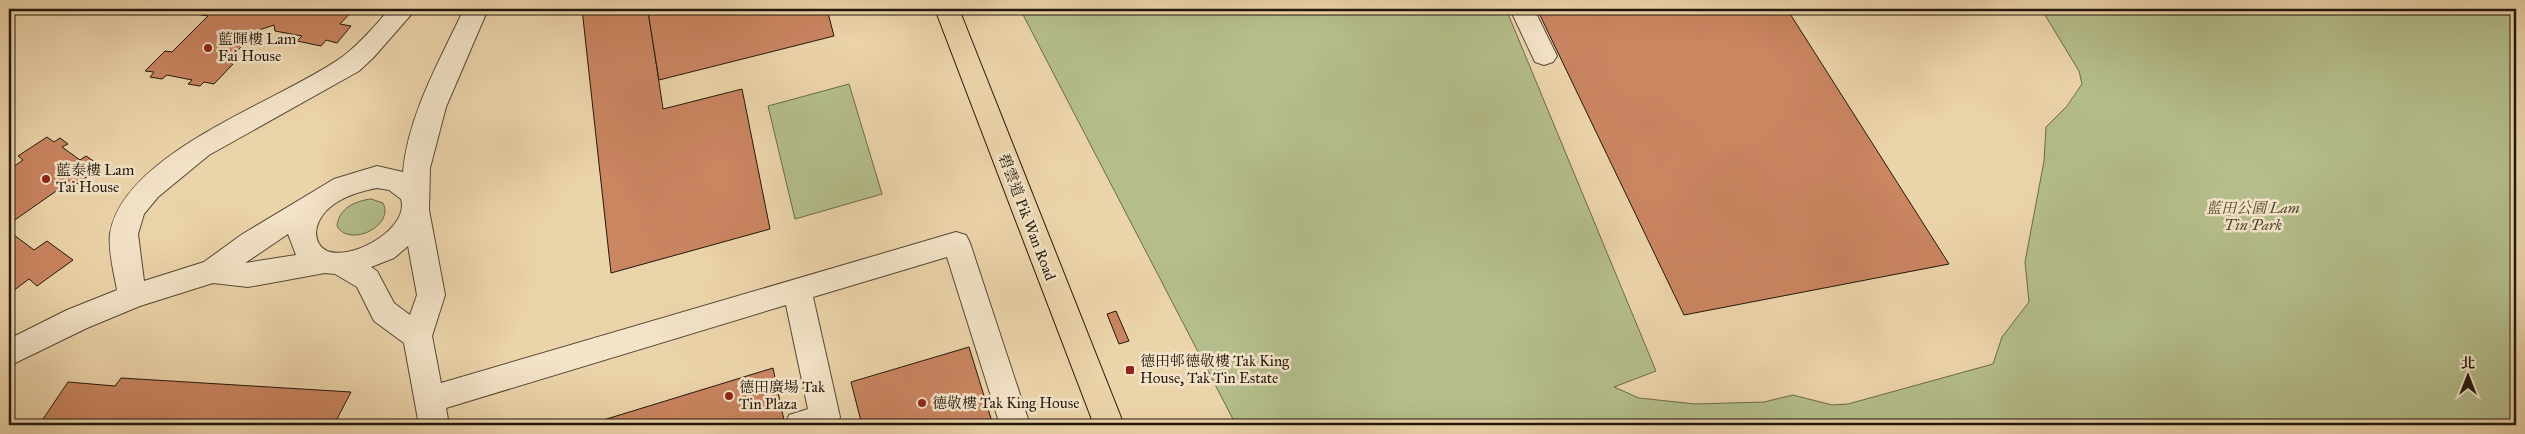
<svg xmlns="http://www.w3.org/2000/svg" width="2525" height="434" font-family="'IM FELL Great Primer','Noto Serif TC',serif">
  <rect width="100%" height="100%" fill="#ecd4aa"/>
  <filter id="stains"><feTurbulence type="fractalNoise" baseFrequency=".004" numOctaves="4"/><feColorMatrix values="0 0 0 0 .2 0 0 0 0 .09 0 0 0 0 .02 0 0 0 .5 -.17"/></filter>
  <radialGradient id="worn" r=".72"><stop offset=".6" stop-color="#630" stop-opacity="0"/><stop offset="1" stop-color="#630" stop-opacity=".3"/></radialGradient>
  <g fill="#b4bd8b" stroke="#6a6a4c">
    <polygon points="1020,9 1506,9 1656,371 1614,387 1639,398 1695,404 1764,402 1793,395 1832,405 1848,404 1993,364 2002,337 2029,302 2025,262 2044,161 2046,127 2067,106 2082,84 2079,71 2042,10 2516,9 2516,425 1236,425"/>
    <polygon points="849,84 882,194 795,219 768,106"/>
    <path d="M371,199L383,203C395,226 349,248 337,226C339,208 355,201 371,199Z"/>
  </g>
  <g fill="#ca8561" stroke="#21180c">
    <polygon points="137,9 164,9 159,14"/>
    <polygon points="165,9 354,9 340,24 351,26 337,43 326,40 321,46 297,41 302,36 275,31 274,25 256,31 227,62 233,64 214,84 204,82 200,86 188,84 192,80 167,75 162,79 150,77 154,72 145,71 165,51 172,52 208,16"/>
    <polygon points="582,9 648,9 663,109 742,89 770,229 611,273"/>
    <polygon points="662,9 827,9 834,36 659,80 648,12"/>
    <polygon points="1537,9 1787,9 1949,264 1684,315"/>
    <polygon points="47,137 54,142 60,138 68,144 62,147 80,160 86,156 95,162 89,166 96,171 66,191 62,187 9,224 9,170 23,160 18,156"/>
    <polygon points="14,235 34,250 47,241 73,260 37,286 29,279 9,294 9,237"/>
    <polygon points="1116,311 1129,341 1119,344 1107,314"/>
    <polygon points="969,347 993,425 862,425 851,382"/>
    <polygon points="773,368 785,425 587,425"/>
    <polygon points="121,378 351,392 337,419 338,425 39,425 68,382 115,386"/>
  </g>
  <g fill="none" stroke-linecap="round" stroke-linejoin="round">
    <g stroke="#544734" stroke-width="2">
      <g id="minor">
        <path d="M390,9H416L373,58L359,71L209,155L158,197L144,214L138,234L144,281L204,262L241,235L334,179L377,166L403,172C408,115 440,60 464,9H488L446,107L430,168L429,210L445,295L432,336L441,383L956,232L966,235L970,243L1030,425H1000L947,257L813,297L840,417L836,425H785L789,415L808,409L786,305L446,408L449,425H419L404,343L374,321L357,287L335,274L325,273L248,287L213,283L140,306L87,328L9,366V339L67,310L117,290C114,273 108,251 110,234C123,152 281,101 342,57C360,44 375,25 390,9ZM377,188L389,190L401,199C410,228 353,261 327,251C319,247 316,240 316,232C319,204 354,192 377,188ZM288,234L296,255L245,263ZM408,246L417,295L410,315L394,303L377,271L371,267L394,258Z"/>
        <polygon points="1510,9 1534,9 1557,56 1553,62 1544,65 1535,62"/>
      </g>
    </g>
    <g stroke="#21180c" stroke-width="2">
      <polygon id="major" points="935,9 959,9 1124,425 1094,425"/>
    </g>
    <use href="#minor" fill="#f3e3c8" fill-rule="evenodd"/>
    <use href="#major" fill="#ecd4aa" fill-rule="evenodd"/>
  </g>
  <g fill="#8f2418" stroke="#f3e3c8" stroke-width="2">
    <circle cx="208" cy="48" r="5"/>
    <circle cx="46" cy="179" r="5"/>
    <rect x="1125" y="365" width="10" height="10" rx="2.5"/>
    <circle cx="729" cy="396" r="5"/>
    <circle cx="922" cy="403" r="5"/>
  </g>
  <g text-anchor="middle" stroke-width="5" stroke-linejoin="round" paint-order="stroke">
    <g font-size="15" fill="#21180c" stroke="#f3e3c8" text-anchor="start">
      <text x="218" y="44">藍暉樓 Lam<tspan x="218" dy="17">Fai House</tspan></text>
      <text x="56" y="175">藍泰樓 Lam<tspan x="56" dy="17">Tai House</tspan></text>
      <text x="1140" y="366">德田邨德敬樓 Tak King<tspan x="1140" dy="17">House, Tak Tin Estate</tspan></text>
      <text x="739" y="392">德田廣場 Tak<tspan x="739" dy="17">Tin Plaza</tspan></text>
      <text x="932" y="408">德敬樓 Tak King House</text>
    </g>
    <g font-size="15" font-style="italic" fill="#4d4a32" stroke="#f3e3c8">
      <text x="2253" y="213">藍田公園 Lam<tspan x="2253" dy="17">Tin Park</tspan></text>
    </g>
    <g font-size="15" fill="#21180c" stroke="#f3e3c8">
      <text transform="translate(1027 217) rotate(69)" y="5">碧雲道 Pik Wan Road</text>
    </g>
  </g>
  <rect width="2525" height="434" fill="none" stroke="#ecd4aa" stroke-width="30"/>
  <rect x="10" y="10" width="2505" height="414" fill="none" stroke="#21180c" stroke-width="2.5"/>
  <rect x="15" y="15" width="2495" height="404" fill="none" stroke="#21180c"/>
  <g transform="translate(2468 376)" stroke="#f3e3c8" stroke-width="4" paint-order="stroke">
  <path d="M0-4L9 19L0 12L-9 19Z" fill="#21180c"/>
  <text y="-8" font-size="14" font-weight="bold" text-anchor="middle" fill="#21180c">北</text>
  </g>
  <rect width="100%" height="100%" filter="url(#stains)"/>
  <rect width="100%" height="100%" fill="url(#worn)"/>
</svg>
